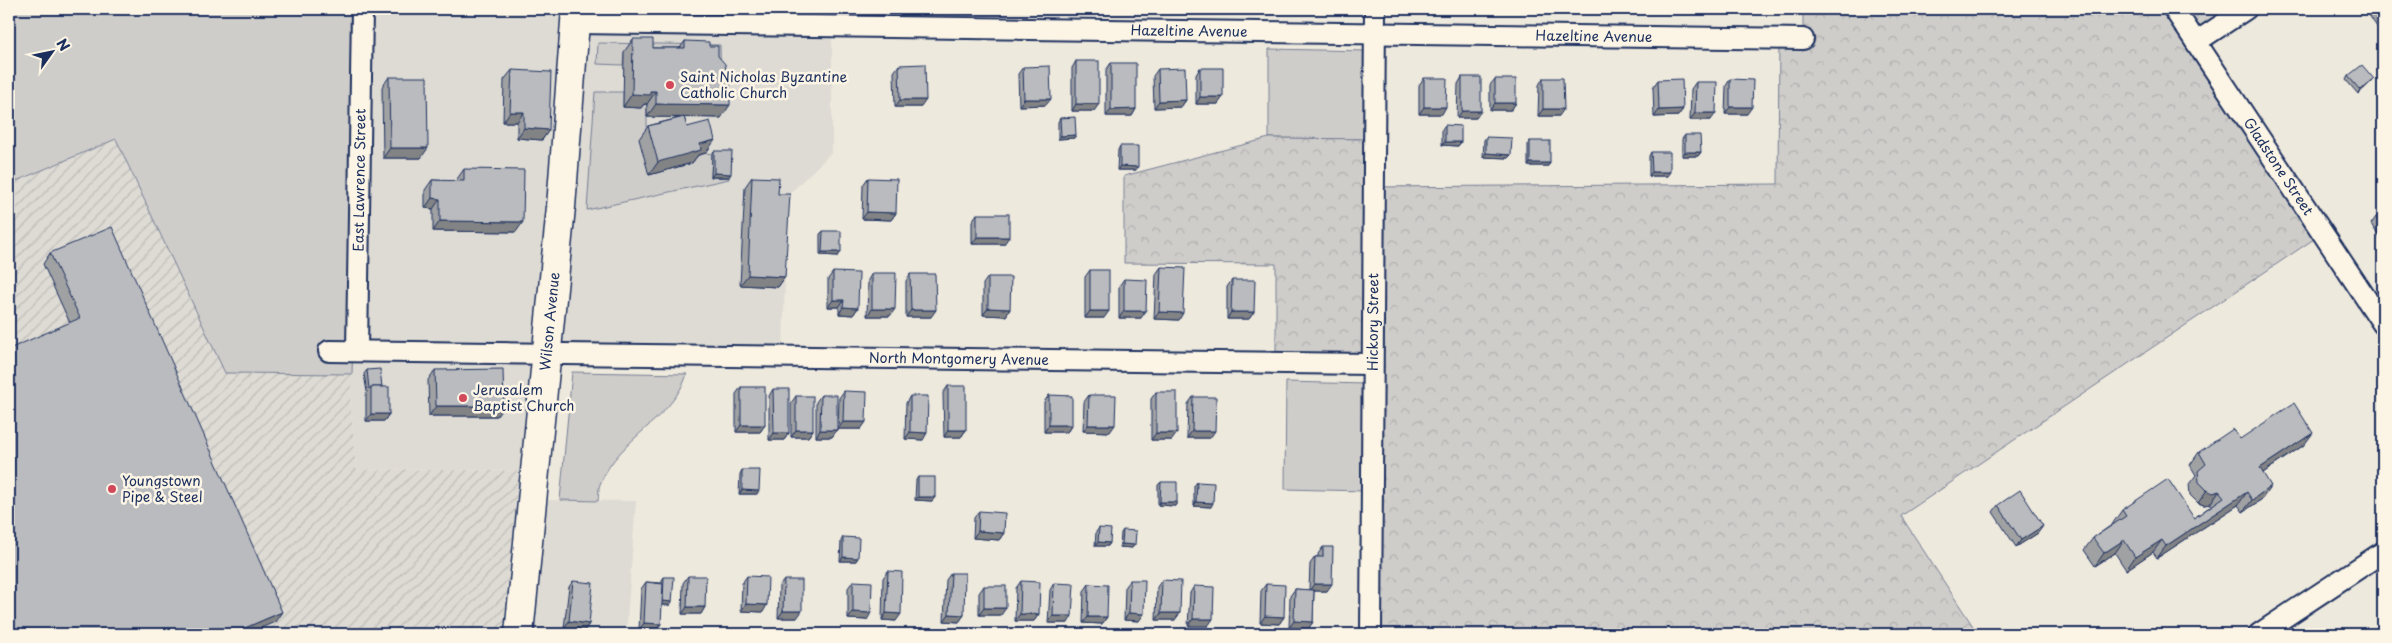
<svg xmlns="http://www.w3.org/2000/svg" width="2392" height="643" font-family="'Playpen Sans',sans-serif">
  <defs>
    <pattern id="industrial-furrows" width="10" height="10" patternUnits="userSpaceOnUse" patternTransform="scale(1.25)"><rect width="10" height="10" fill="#dedbd4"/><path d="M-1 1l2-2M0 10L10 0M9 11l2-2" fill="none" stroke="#bebcb8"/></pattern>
    <pattern id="forest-crowns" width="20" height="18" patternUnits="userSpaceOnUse" patternTransform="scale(1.25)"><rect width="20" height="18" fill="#cfcdca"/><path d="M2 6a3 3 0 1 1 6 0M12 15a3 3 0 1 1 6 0" fill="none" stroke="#b1b0b0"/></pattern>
  </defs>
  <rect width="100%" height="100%" fill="#eee9dd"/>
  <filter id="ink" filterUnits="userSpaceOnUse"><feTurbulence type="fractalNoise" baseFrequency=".02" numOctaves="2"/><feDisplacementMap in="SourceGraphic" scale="10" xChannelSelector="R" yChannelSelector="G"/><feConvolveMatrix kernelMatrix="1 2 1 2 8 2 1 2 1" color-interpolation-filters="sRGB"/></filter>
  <g filter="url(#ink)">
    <g fill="#dedbd4">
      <polygon points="362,9 757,9 756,25 832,26 832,152 787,196 783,357 547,354 535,471 356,469 350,397"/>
      <polygon points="532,500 636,501 626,634 519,634"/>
    </g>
    <polygon fill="url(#industrial-furrows)" points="116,139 225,373 352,374 350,397 356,469 535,471 519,634 9,634 9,184"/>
    <g fill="#cfcdca" stroke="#757e94">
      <polygon points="9,9 362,9 352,374 225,373 116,139 9,184"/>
      <polygon points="598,43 720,45 721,92 624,52 623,65 597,64"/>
      <polygon points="1269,49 1368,51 1367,139 1269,138"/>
      <polygon points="595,92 623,92 623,107 647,104 647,137 691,157 706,153 712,154 711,177 729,177 729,179 587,210"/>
      <path d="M572,372L687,374C673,419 619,438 601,482C598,487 599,495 598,501L560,500Z"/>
      <polygon points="1286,382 1365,384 1364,491 1285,489"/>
    </g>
    <polygon fill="url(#forest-crowns)" stroke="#757e94" points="1803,9 2246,9 2196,42 2323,233 1901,516 1978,634 1371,634 1372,365 1276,363 1276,264 1124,263 1124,176 1269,138 1374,139 1374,187 1778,184 1779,38 1803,39"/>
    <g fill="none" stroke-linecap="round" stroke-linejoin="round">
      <g stroke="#1b2f5e" stroke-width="24">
        <g id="minor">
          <path id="s1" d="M2174,9L2383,324"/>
          <path id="s2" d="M575,23L1803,39"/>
          <polyline points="2196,42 2246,9"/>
          <path id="s3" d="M329,351L1372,364"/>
          <path id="s4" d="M357,351L362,9"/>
          <path id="s5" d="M1371,634L1375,9"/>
          <polyline points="2259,634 2383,552"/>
        </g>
      </g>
      <g stroke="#1b2f5e" stroke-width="31">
        <g id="secondary">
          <path id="s6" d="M519,634L561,207L576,9"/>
        </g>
      </g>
      <use href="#minor" stroke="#fcf5e5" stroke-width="20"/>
      <use href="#secondary" stroke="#fcf5e5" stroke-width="28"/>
    </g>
    <g fill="#a0a1a3" stroke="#1b2f5e">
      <polygon points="2365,9 2383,9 2383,23 2377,27"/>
      <polygon points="633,39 653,48 680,48 685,41 709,46 718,56 722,79 721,118 684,117 687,127 706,153 698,155 692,163 649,175 639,139 648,126 682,117 647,117 647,104 644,104 641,108 623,107 624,52"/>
      <polygon points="1076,61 1094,111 1072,111 1072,68"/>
      <polygon points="1111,63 1136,109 1132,116 1106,116 1106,70"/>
      <polygon points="899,65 921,107 895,107 894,72"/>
      <polygon points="1023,67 1046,105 1019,106 1018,74"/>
      <polygon points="1200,68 1218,104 1196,104 1196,75"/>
      <polygon points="1158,69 1186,100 1181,107 1154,108 1153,76"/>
      <polygon points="512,70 549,130 542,140 517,138 517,122 503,122 504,80"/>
      <polygon points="2348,76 2374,79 2371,82 2358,94 2346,80"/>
      <polygon points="389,77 421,158 383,158 382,87"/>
      <polygon points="1462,77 1481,111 1476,118 1457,118 1458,84"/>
      <polygon points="1424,78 1442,114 1419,114 1419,85"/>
      <polygon points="1543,78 1559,116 1538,116 1539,85"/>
      <polygon points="1495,79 1516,103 1511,110 1490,110 1490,85"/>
      <polygon points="1730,79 1747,114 1725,114 1726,86"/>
      <polygon points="1658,80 1683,109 1678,116 1654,117 1653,87"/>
      <polygon points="1696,82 1711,120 1690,120 1691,89"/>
      <polygon points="1060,118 1076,135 1074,138 1058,139 1058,122"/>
      <polygon points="1445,125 1461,142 1458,146 1442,145 1442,129"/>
      <polygon points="1685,135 1701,152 1698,156 1682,156 1682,139"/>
      <polygon points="1486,137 1511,155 1508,158 1483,157 1484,140"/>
      <polygon points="1530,141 1550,163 1548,166 1528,166 1528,144"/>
      <polygon points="1120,146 1136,170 1117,170 1118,150"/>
      <polygon points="714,151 729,177 711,177 712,154"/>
      <polygon points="1651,152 1667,176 1649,176 1649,156"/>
      <polygon points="464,169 516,232 433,231 433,209 425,208 425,190 432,180 457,181 457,179"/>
      <polygon points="752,177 778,194 785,277 778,287 740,285 745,187"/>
      <polygon points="868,178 896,213 891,220 862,219 863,185"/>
      <polygon points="2383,212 2383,243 2371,224 2376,217"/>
      <polygon points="977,214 1004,244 972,244 972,221"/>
      <polygon points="823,231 841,252 838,256 820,255 820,234"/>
      <polygon points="50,253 275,622 70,323 43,264"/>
      <polygon points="1161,267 1179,320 1154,319 1156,274"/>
      <polygon points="1090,270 1104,318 1085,318 1085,277"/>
      <polygon points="833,272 858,308 853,315 839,314 839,307 828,307 828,279"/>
      <polygon points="872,273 890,316 867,316 868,280"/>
      <polygon points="910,274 931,317 906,317 906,281"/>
      <polygon points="988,277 1010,309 1006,316 983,315 983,284"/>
      <polygon points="1124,279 1141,318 1119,318 1119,286"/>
      <polygon points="1232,280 1254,312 1249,319 1227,319 1227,287"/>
      <polygon points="367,370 382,387 389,414 384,421 366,421 366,394 367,392 364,374"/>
      <polygon points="435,370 497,416 429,416 428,380"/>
      <polygon points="948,386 966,430 961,437 944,437 943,393"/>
      <polygon points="741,387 765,425 760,432 736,432 736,394"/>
      <polygon points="773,389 789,433 784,440 769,440 769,396"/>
      <polygon points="844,391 861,429 838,429 839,398"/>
      <polygon points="1156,392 1172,440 1151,440 1151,399"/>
      <polygon points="821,395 837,430 832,437 816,437 816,402"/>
      <polygon points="1049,395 1072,425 1067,432 1044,432 1044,402"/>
      <polygon points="1089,395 1110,432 1083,431 1084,402"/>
      <polygon points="796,396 813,430 808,437 791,437 791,403"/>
      <polygon points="910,396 923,440 905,439 906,403"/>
      <polygon points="1193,397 1210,438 1187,438 1188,404"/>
      <polygon points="2240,439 2304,445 2263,473 2262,499 2243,512 2238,505 2157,558 2153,552 2126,570 2115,553 2095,566 2084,550 2093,538 2113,524 2113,523 2122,510 2194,518 2212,505 2210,504 2204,505 2198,503 2190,495 2189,484 2196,475 2190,465 2199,452"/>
      <polygon points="742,470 757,494 739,494 740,474"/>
      <polygon points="918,477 935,497 932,501 915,500 916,480"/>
      <polygon points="1161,482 1177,502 1175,506 1158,505 1158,485"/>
      <polygon points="1197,482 1211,507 1194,506 1194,486"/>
      <polygon points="1998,505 2038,533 2016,547 1993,512"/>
      <polygon points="979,511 1004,533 999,540 973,538 974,518"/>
      <polygon points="1099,528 1110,543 1108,546 1095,546 1096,532"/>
      <polygon points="1123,530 1132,548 1120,547 1121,533"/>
      <polygon points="843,537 856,561 840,561 841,541"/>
      <polygon points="1323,547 1327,591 1314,591 1313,622 1308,629 1289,628 1290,596 1295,589 1309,590 1310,564 1315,557 1318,557 1318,554"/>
      <polygon points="888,571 896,621 882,620 883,578"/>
      <polygon points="951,573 964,615 959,622 944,621 946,580"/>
      <polygon points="688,576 705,607 701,614 682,614 683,583"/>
      <polygon points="747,576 763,612 741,611 742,583"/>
      <polygon points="664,577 670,605 662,605 656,631 639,630 641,589 646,582 662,583 662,580"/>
      <polygon points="784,580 797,618 778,618 779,586"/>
      <polygon points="1130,580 1139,621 1124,620 1125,586"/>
      <polygon points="1162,580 1175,620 1156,620 1157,587"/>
      <polygon points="573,581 589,624 584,631 564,628 569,587"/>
      <polygon points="853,581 867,620 848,619 848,588"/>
      <polygon points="1021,581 1039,614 1034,621 1015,621 1016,588"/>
      <polygon points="1054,583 1068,623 1048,623 1050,590"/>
      <polygon points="1089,584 1107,617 1102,624 1083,623 1084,591"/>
      <polygon points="1266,584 1284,617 1279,624 1260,623 1261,591"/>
      <polygon points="984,586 1001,615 979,615 979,593"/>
      <polygon points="1194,586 1208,626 1188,626 1190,593"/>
    </g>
    <g fill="#828385" stroke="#1b2f5e">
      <polygon points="2383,19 2383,23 2377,27 2382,20"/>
      <polygon points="2374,79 2371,82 2358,94 2360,90"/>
      <polygon points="650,91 656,91 647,104 644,104 641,108 623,107 632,94"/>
      <polygon points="1200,97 1223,97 1218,104 1196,104"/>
      <polygon points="1024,99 1051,99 1046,105 1019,106"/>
      <polygon points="900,100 926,100 921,107 895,107"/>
      <polygon points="1186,100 1181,107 1154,108 1159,101"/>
      <polygon points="1495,103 1516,103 1511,110 1490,110"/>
      <polygon points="656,104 730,105 721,118 647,117"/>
      <polygon points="1076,104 1099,104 1094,111 1072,111"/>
      <polygon points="1424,107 1446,107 1442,114 1419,114"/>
      <polygon points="1730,107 1752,107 1747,114 1725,114"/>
      <polygon points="1136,109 1132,116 1106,116 1111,110"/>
      <polygon points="1543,109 1564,109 1559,116 1538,116"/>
      <polygon points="1683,109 1678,116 1654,117 1659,110"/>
      <polygon points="1462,111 1481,111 1476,118 1457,118"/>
      <polygon points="510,112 524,112 517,122 503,122"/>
      <polygon points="1695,113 1716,113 1711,120 1690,120"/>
      <polygon points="524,128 549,130 542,140 517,138"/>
      <polygon points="1076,135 1074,138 1058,139 1061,136"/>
      <polygon points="715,140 706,153 698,155 692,163 649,175 658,162 700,144"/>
      <polygon points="1445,142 1461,142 1458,146 1442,145"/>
      <polygon points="390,148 428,148 421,158 383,158"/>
      <polygon points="1685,152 1701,152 1698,156 1682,156"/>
      <polygon points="1486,153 1511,155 1508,158 1483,157"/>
      <polygon points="1530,163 1550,163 1548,166 1528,166"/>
      <polygon points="1120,166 1138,167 1136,170 1117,170"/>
      <polygon points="1652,172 1670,172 1667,176 1649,176"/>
      <polygon points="714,173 731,174 729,177 711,177"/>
      <polygon points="432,198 440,199 433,209 425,208"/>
      <polygon points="867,212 896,213 891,220 862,219"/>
      <polygon points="440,221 523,222 516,232 433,231"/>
      <polygon points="977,237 1009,237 1004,244 972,244"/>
      <polygon points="822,252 841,252 838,256 820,255"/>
      <polygon points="748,275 785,277 778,287 740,285"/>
      <polygon points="833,300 844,300 839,307 828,307"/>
      <polygon points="843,307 858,308 853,315 839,314"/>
      <polygon points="988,308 1010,309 1006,316 983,315"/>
      <polygon points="872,309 895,309 890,316 867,316"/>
      <polygon points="911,310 936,310 931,317 906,317"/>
      <polygon points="1090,311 1109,311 1104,318 1085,318"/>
      <polygon points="1124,311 1146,311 1141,318 1119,318"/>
      <polygon points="1159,312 1183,313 1179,320 1154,319"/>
      <polygon points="1231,312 1254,312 1249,319 1227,319"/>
      <polygon points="436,406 504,406 497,416 429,416"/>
      <polygon points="371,414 389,414 384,421 366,421"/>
      <polygon points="843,422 866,422 861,429 838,429"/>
      <polygon points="741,425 765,425 760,432 736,432"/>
      <polygon points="1049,425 1072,425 1067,432 1044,432"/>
      <polygon points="1088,425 1115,425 1110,432 1083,431"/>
      <polygon points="796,430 813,430 808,437 791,437"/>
      <polygon points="820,430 837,430 832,437 816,437"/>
      <polygon points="948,430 966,430 961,437 944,437"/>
      <polygon points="1192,431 1215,431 1210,438 1187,438"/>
      <polygon points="910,432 927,433 923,440 905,439"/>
      <polygon points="774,433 789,433 784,440 769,440"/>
      <polygon points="1156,433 1177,433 1172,440 1151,440"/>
      <polygon points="2313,433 2304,445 2251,481 2260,468"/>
      <polygon points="2271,486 2262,499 2243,512 2252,500"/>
      <polygon points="742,490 759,491 757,494 739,494"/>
      <polygon points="2207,490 2219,491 2210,504 2204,505 2198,503"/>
      <polygon points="2247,492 2238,505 2157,558 2166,546"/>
      <polygon points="918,497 935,497 932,501 915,500"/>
      <polygon points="1160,502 1177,502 1175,506 1158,505"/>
      <polygon points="1196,502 1213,503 1211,507 1194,506"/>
      <polygon points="2043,526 2038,533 2016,547 2021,540"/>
      <polygon points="978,531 1004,533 999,540 973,538"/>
      <polygon points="2124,540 2115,553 2095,566 2104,553"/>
      <polygon points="2162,540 2153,552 2126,570 2135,557"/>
      <polygon points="1098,542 1110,543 1108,546 1095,546"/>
      <polygon points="1122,544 1135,545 1132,548 1120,547"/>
      <polygon points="843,557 858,558 856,561 840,561"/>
      <polygon points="1314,584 1332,584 1327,591 1309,591"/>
      <polygon points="663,601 672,602 670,605 660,605"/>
      <polygon points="746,604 767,605 763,612 741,611"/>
      <polygon points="687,607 705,607 701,614 682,614"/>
      <polygon points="984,608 1006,608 1001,615 979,615"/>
      <polygon points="783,611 802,611 797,618 778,618"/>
      <polygon points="282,612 275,622 247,634 231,634"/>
      <polygon points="853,612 871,613 867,620 848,619"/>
      <polygon points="886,613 901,614 896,621 882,620"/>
      <polygon points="1129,613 1144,614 1139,621 1124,620"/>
      <polygon points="1161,613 1180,613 1175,620 1156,620"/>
      <polygon points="949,614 964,615 959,622 944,621"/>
      <polygon points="1020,614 1039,614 1034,621 1015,621"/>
      <polygon points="1053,616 1072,616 1068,623 1048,623"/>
      <polygon points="1265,616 1284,617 1279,624 1260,623"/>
      <polygon points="1088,617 1107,617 1102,624 1083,623"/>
      <polygon points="1193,619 1213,619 1208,626 1188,626"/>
      <polygon points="569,621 589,624 584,631 564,628"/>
      <polygon points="1294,621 1313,622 1308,629 1289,628"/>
      <polygon points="644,623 661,624 656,631 639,630"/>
    </g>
    <g fill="#babbbe" stroke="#1b2f5e">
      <polygon points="2375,9 2383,9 2383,19 2382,20"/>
      <polygon points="633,39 653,39 653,48 685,48 685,41 709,42 709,46 718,46 718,56 725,64 726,69 722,79 730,79 730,105 656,104 656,91 650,91 650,95 632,94"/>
      <rect x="1076" y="61" width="23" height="43"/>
      <polygon points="1111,63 1136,63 1136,109 1111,110"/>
      <polygon points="925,64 926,100 900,100 899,65"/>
      <polygon points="2362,65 2374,79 2360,90 2348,76"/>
      <polygon points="1050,66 1051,99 1024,99 1023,67"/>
      <polygon points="1185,68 1186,100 1159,101 1158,69"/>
      <rect x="1200" y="68" width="23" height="29"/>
      <polygon points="512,70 551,72 549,130 524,128 524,112 510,112"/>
      <polygon points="389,77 427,77 428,148 390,148"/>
      <rect x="1462" y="77" width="19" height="34"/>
      <polygon points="1424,78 1447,78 1446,107 1424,107"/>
      <polygon points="1543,78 1563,78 1564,109 1543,109"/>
      <rect x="1495" y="79" width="21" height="24"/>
      <polygon points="1682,79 1683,109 1659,110 1658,80"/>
      <polygon points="1730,79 1753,80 1752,107 1730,107"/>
      <polygon points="1696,82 1717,82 1716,113 1695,113"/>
      <polygon points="684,117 687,127 710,121 715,140 700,144 701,150 658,162 648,126"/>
      <polygon points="1075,117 1076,135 1061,136 1060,118"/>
      <polygon points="1445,125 1461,126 1461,142 1445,142"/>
      <polygon points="1685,135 1700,135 1701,152 1685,152"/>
      <polygon points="1486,137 1512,138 1511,155 1486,153"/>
      <rect x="1530" y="141" width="20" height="22"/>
      <polygon points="1120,146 1138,146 1138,167 1120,166"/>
      <polygon points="714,151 732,151 731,174 714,173"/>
      <polygon points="1651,152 1670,152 1670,172 1652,172"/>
      <polygon points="464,169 524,170 523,222 440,221 440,199 432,198 432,180 464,181"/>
      <polygon points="752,177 779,178 778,194 790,194 785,277 748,275"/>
      <polygon points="868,178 897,179 896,213 867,212"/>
      <polygon points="2383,212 2383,229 2376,217"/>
      <rect x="977" y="214" width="32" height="23"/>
      <polygon points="112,227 282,612 231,634 9,634 9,349 80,318 50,253"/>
      <polygon points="823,231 841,231 841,252 822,252"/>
      <polygon points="1161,267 1185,268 1183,313 1159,312"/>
      <rect x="1090" y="270" width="19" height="41"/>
      <polygon points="833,272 859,273 858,308 843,307 844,300 833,300"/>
      <polygon points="872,273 896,273 895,309 872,309"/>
      <polygon points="910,274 935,274 936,310 911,310"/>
      <polygon points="988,277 1011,277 1010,309 988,308"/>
      <polygon points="1124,279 1147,280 1146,311 1124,311"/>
      <polygon points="1232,280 1255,280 1254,312 1231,312"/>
      <polygon points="380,369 382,387 371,387 369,389 367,370"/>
      <polygon points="503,369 504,406 436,406 435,370"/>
      <rect x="948" y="386" width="18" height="44"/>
      <rect x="371" y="387" width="18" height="27"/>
      <rect x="741" y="387" width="24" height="38"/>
      <polygon points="773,389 789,389 789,433 774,433"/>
      <polygon points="844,391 867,392 866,422 843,422"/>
      <rect x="1156" y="392" width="21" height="41"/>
      <polygon points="821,395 837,395 837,430 820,430"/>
      <polygon points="1049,395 1072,396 1072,425 1049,425"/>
      <polygon points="1089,395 1116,395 1115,425 1088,425"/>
      <rect x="796" y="396" width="17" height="34"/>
      <polygon points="910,396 928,396 927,433 910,432"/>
      <polygon points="1193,397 1216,397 1215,431 1192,431"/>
      <polygon points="2294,403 2313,433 2260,468 2271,486 2252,500 2247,492 2166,546 2162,540 2135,557 2124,540 2104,553 2093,538 2126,516 2122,510 2168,479 2194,518 2224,497 2219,491 2213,493 2207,490 2199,482 2198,471 2206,464 2199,452 2233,429 2240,439"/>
      <polygon points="742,470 760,470 759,491 742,490"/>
      <rect x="918" y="477" width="17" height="20"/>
      <polygon points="1161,482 1177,482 1177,502 1160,502"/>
      <polygon points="1197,482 1214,483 1213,503 1196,502"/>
      <polygon points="2020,490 2043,526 2021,540 1998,505"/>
      <polygon points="979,511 1005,513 1004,533 978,531"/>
      <polygon points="1099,528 1111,529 1110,543 1098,542"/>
      <polygon points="1123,530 1136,531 1135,545 1122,544"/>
      <polygon points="843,537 859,538 858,558 843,557"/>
      <polygon points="1323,547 1333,547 1332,584 1314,584 1315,557 1323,557"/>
      <polygon points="888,571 902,572 901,614 886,613"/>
      <polygon points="951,573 965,573 964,615 949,614"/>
      <polygon points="688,576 706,576 705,607 687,607"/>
      <polygon points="747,576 768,577 767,605 746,604"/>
      <polygon points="664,577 674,577 672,602 663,601"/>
      <polygon points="784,580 802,580 802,611 783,611"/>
      <polygon points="1130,580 1145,580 1144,614 1129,613"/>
      <polygon points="1162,580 1181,581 1180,613 1161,613"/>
      <polygon points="573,581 593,583 589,624 569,621"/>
      <polygon points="853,581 872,582 871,613 853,612"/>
      <polygon points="1021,581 1040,582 1039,614 1020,614"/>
      <polygon points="646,582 663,584 661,624 644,623"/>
      <polygon points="1054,583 1074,584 1072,616 1053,616"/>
      <polygon points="1089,584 1108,585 1107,617 1088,617"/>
      <polygon points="1266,584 1285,585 1284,617 1265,616"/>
      <rect x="984" y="586" width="22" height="22"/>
      <polygon points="1194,586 1214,587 1213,619 1193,619"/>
      <polygon points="1295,589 1314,590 1313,622 1294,621"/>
    </g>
  </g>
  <g fill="#d1495b" stroke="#fcf5e5" stroke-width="2">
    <circle cx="670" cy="85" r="5"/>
    <circle cx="463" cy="398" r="5"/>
    <circle cx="112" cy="489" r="5"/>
  </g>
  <g text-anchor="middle" stroke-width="5" stroke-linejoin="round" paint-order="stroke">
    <g font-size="14" fill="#1b2f5e" stroke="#fcf5e5">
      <text dy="5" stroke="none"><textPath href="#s2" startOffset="614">Hazeltine Avenue</textPath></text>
      <text dy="5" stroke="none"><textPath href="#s2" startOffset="1019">Hazeltine Avenue</textPath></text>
      <text dy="5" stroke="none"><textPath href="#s1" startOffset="189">Gladstone Street</textPath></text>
      <text dy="5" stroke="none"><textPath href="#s4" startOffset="171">East Lawrence Street</textPath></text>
      <text dy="5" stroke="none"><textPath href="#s5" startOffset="312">Hickory Street</textPath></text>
      <text dy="5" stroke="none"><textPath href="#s6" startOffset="314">Wilson Avenue</textPath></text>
      <text dy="5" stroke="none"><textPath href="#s3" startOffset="630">North Montgomery Avenue</textPath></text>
    </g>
    <g font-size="14" fill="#1b2f5e" stroke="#fcf5e5" text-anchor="start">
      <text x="680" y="82">Saint Nicholas Byzantine<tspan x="680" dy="16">Catholic Church</tspan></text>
      <text x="473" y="395">Jerusalem<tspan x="473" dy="16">Baptist Church</tspan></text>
      <text x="122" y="486">Youngstown<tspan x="122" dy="16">Pipe &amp; Steel</tspan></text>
    </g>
  </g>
  <rect width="2392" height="643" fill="none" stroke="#fcf5e5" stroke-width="30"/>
  <rect x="15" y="15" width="2362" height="613" fill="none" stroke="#1b2f5e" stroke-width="2" filter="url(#ink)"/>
  <g transform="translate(52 52) rotate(57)" stroke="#fcf5e5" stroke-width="4" paint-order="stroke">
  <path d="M0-4L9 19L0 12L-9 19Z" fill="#1b2f5e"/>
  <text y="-8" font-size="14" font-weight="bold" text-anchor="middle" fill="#1b2f5e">N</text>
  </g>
</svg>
